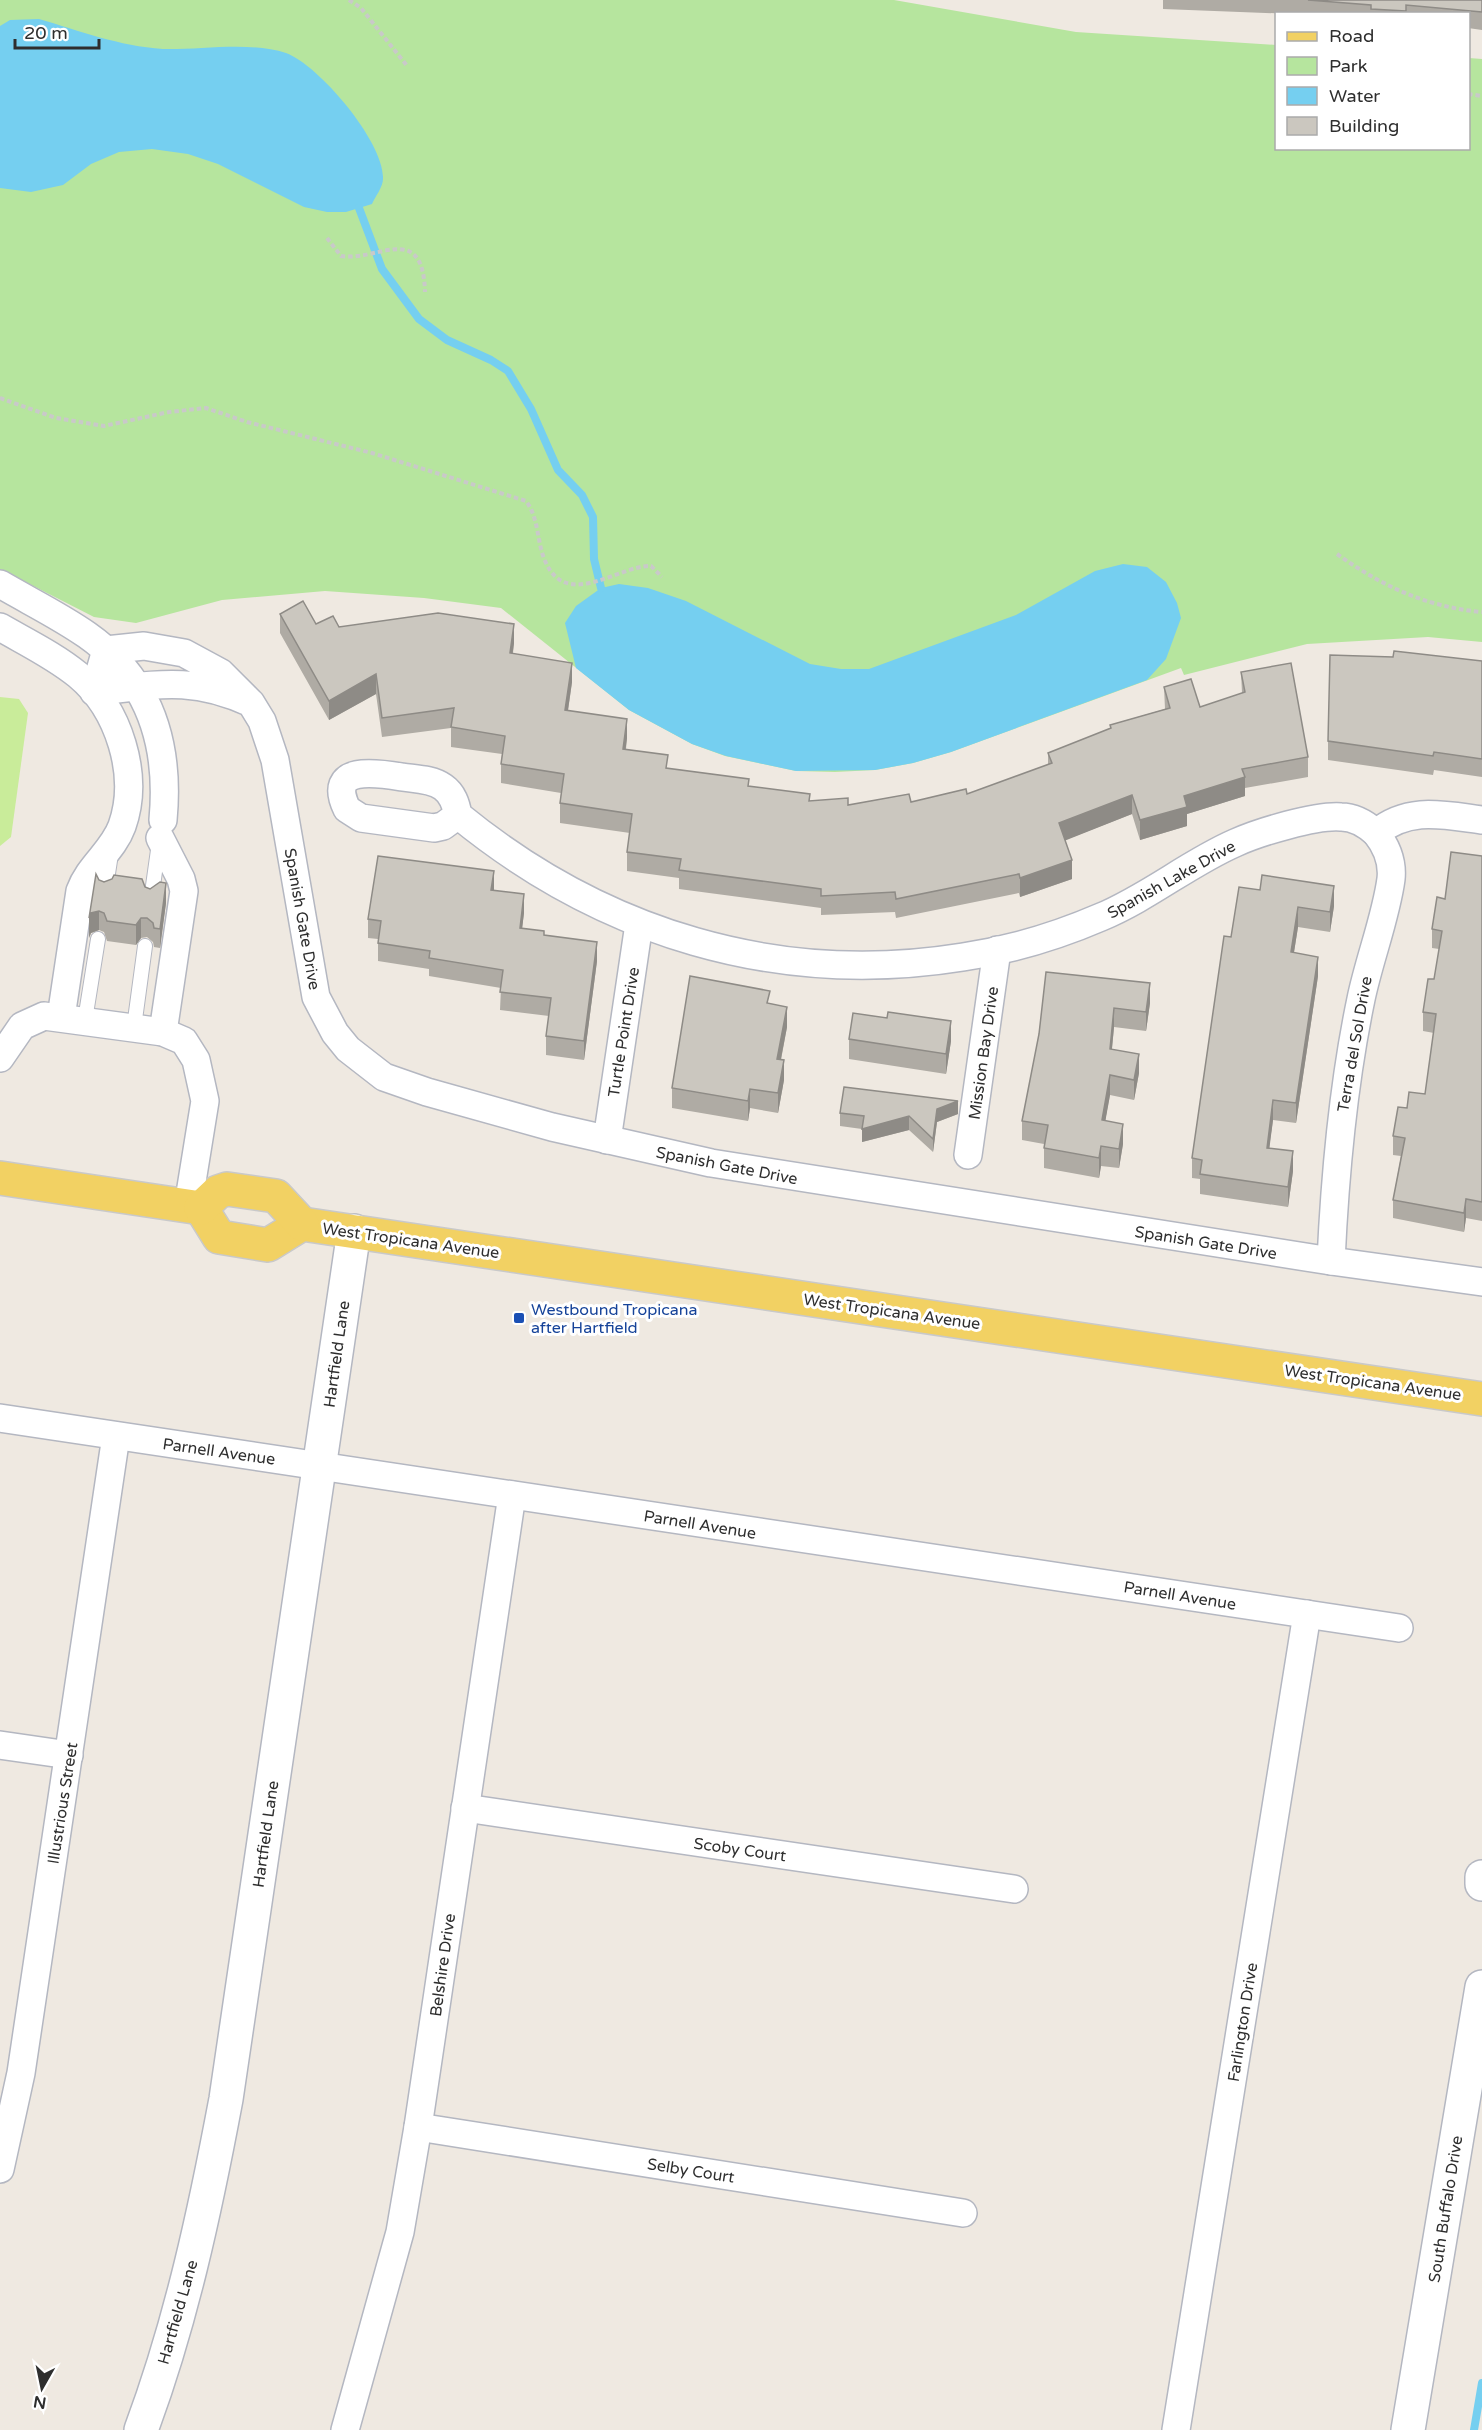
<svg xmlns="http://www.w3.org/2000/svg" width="1482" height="2430" font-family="'Varela Round',sans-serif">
  <rect width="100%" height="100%" fill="#efe9e1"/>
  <polygon fill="#b6e59e" points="0,0 894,0 1076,32 1276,45 1276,148 1468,148 1469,58 1482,59 1482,642 1428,637 1307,644 1184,675 1181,668 951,752 913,763 875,770 835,772 796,771 725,756 692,744 629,710 501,608 424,598 325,591 222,600 136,623 94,617 0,569"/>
  <polygon fill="#c9ec9a" points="0,697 19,699 28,713 11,837 0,846"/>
  <g fill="#75cff0">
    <path d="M39,19C80,31 119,46 163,49C200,50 250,41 286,53C319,65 385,143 383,179C383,187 375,197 372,204L346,212H327L304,207L218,164L188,154L152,149L119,152L91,164L63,185L31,192L0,188V26L10,20Z"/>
    <polygon points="1123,564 1147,567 1166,582 1177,603 1181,618 1166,659 1147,680 951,752 913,763 875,770 796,771 726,756 692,744 629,710 576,668 565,623 576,606 601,588 619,584 648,588 686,601 810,664 841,669 869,669 1016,615 1095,571"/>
  </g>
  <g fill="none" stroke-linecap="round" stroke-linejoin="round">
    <g stroke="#75cff0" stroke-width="8">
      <polyline points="359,208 382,269 419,319 447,340 491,360 508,371 531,409 558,470 582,495 593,517 594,559 601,588"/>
      <polyline points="1474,2430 1482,2383"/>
    </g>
    <g stroke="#b4b7c1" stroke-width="16">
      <g id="service">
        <polyline points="105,893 111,854"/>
        <polyline points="151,900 159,843"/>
        <polyline points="85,1020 98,939"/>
        <polyline points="134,1027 145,946"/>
      </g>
    </g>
    <g stroke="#b4b7c1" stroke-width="30">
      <g id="minor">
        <path d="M0,584C29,601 60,616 87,635C151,680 170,746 163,820"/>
        <path d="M0,627C26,642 55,656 78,675C119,709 140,775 122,826C113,851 89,866 80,891L61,1017"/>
        <path d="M251,703C191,675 155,685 94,692L106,650L144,646L184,653L221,673L251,703L262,721L275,760L316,997L335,1033L348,1049L384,1077L427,1092L552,1127L711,1163L1331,1261L1482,1282"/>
        <path d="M458,815L443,826L434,828L361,818L347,809C325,764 378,773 402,777C415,779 432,779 443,787C453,794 456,804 458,815C602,933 777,987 963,957C1010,950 1057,936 1101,917C1149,897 1189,863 1235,843C1259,832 1316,815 1341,817C1355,817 1366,824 1376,833C1409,806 1443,815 1482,820"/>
        <polyline points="160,838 181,879 184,891 163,1032"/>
        <polyline points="0,1058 22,1026 44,1016 163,1032 184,1041 196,1060 205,1101 188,1206"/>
        <polyline points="607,1140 639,924"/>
        <polyline points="968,1155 997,950"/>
        <path d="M1331,1261C1335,1173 1343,1085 1361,999C1369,960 1386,917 1391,879C1393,861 1387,847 1376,833"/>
        <polyline points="0,1418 1399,1628"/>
        <polyline points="0,1745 69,1755"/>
        <polyline points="465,1808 1014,1889"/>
        <polyline points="418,2127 963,2213"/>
        <polyline points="0,2169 21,2073 116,1436"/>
        <polyline points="345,2430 400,2232 418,2127 512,1495"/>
        <polyline points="1176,2430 1307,1614"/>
      </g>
    </g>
    <g stroke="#b4b7c1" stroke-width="36">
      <path id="tertiary" d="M141,2430C181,2323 205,2211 226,2099L354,1231"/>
    </g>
    <g stroke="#b4b7c1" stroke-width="36">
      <g id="secondary">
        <polyline points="1482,1877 1482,1884"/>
        <polyline points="1408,2430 1482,1987"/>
      </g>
    </g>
    <g stroke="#c9c9c9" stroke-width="36">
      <g id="primary">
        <polyline points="0,1178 201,1208"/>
        <polyline points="201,1208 219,1237 268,1245 302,1224 1482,1399"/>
        <polyline points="201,1208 218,1192 227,1189 276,1196 302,1224"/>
      </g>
    </g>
    <g stroke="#c9c9c9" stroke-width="4" stroke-dasharray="4.5 3" stroke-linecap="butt">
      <polyline points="349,0 361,8 408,67"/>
      <polyline points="1468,94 1482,96"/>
      <path d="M327,238L341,256C377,262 423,220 425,292"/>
      <path d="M0,398L56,418L104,426L169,412L206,408L247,422L372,453L526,501C540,520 536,542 546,563C568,610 619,565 651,566L662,577"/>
      <path d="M1337,554C1382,586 1426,607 1482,612"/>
    </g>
    <use href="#service" stroke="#fff" stroke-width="14"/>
    <use href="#minor" stroke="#fff" stroke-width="27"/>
    <use href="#tertiary" stroke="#fff" stroke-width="33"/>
    <use href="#secondary" stroke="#fff" stroke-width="33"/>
    <use href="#primary" stroke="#f2d163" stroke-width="33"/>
  </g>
  <g fill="#afaba4">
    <polygon points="1159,0 1482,0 1482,30 1468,28 1468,14 1293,14 1163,9 1163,0"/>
    <polygon points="280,614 316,624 514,643 513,653 572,682 568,711 627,738 626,749 668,768 810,801 848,805 911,802 967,794 1048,765 1048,753 1110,729 1110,725 1165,709 1164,687 1200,707 1242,693 1241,672 1308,757 1308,777 1245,788 1245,796 1187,814 1187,826 1140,840 1132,814 1065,840 1072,879 1020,897 1019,893 896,918 895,912 821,915 821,908 679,889 679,878 627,871 627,852 630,833 560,823 560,803 561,793 501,783 501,764 502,754 451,747 451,728 382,737 376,694 329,720 280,633"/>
    <polygon points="1482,661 1482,777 1434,770 1433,775 1328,760 1328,741"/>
    <polygon points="1482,856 1482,1221 1466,1218 1464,1232 1393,1218 1393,1200 1401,1156 1393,1155 1393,1136 1407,1108 1425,1094 1434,1033 1423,1031 1423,1012 1434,979 1439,949 1432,948 1432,929 1445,899"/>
    <polygon points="104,882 145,887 166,903 160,948 154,947 153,942 147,937 141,938 136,945 107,941 104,932 99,930 91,933 89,938"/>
    <polygon points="1260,890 1334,906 1330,932 1298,927 1294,952 1318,976 1296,1123 1273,1120 1269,1148 1293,1171 1288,1207 1200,1194 1200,1179 1192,1178 1192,1158 1231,937"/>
    <polygon points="494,891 524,913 522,928 544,935 597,961 584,1060 546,1055 546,1036 549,1016 500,1010 501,988 429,976 429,969 378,961 378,939 368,938 368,919"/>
    <polygon points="1046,972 1150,1003 1146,1031 1114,1027 1112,1049 1139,1073 1134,1100 1110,1095 1105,1121 1123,1144 1119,1168 1101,1166 1099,1178 1044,1168 1044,1144 1022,1140 1022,1121 1039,1034"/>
    <polygon points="770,1004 787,1027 781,1060 784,1080 778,1113 750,1108 748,1121 672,1108 672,1088"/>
    <polygon points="849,1039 951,1041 946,1074 849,1059"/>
    <polygon points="840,1113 958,1114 937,1122 933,1152 909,1130 862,1142 862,1129 840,1126"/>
  </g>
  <g fill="#8e8b86">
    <polygon points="514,624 514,643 510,672 510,653"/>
    <polygon points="572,663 572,682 565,730 565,710"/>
    <polygon points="376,674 376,694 329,720 329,701"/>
    <polygon points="627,719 627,738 623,768 623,749"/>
    <polygon points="1245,777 1245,796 1187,814 1187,826 1140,840 1140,820 1184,796"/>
    <polygon points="1132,795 1132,814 1059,843 1059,823"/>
    <polygon points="1072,860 1072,879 1020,897 1020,878"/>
    <polygon points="494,871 494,890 491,909 491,890"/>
    <polygon points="166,883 166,903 160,948 160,929"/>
    <polygon points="1334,886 1334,906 1330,932 1330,912"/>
    <polygon points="524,894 524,913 520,946 520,928"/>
    <polygon points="1298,907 1298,927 1291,971 1291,952"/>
    <polygon points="99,911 99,930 91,933 89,938 89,918 91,913"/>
    <polygon points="141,918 141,938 136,945 136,925"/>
    <polygon points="597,942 597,961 584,1060 584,1041"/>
    <polygon points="1318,957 1318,976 1296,1123 1296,1103"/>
    <polygon points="1150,983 1150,1003 1146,1031 1146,1012"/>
    <polygon points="787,1007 787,1027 777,1079 777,1059"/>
    <polygon points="1114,1008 1114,1027 1110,1068 1110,1049"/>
    <polygon points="951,1021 951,1041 946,1074 946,1054"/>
    <polygon points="1139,1054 1139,1073 1134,1100 1134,1080"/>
    <polygon points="784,1060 784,1080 778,1113 778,1093"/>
    <polygon points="1110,1075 1110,1095 1102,1140 1102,1120"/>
    <polygon points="750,1089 750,1108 748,1121 748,1101"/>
    <polygon points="1273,1100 1273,1120 1267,1167 1267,1148"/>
    <polygon points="958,1101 958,1114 937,1122 933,1152 933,1139 937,1109"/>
    <polygon points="909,1116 909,1130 862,1142 862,1129"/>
    <polygon points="1123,1124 1123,1144 1119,1168 1119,1149"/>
    <polygon points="1101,1146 1101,1166 1099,1178 1099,1158"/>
    <polygon points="1293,1151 1293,1171 1288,1207 1288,1187"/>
    <polygon points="1466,1199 1466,1218 1464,1232 1464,1213"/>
  </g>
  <g fill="#cbc7bf" stroke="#8e8b86" stroke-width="1.5">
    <polygon points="1308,0 1482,0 1482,12 1406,5 1406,11 1371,9 1371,5"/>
    <polygon points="303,601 316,624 333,616 339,627 438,613 514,624 510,653 572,663 565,710 627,719 623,749 668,755 666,768 749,779 748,786 810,794 809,801 848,798 848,805 909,794 911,802 966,789 967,794 1052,763 1048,753 1111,728 1110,725 1170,708 1164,687 1191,679 1200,707 1245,692 1241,672 1291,663 1308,757 1242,769 1245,777 1184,796 1187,807 1140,820 1132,795 1059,823 1072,860 1020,878 1019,874 896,899 895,892 821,896 821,889 679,870 681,859 627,852 632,814 560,803 564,774 501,764 505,736 451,727 454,708 382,718 376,674 329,701 280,614"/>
    <polygon points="1394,651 1482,661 1482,759 1434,752 1433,756 1328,741 1330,655 1393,657"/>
    <polygon points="1451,852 1482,856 1482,1202 1466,1199 1464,1213 1393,1200 1405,1138 1393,1136 1398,1107 1407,1108 1409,1092 1425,1094 1436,1014 1423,1012 1428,979 1434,979 1442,931 1432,929 1437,897 1445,899"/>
    <polygon points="378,856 494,871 491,890 524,894 520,928 544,931 544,935 597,942 584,1041 546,1036 551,998 500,992 503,970 429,958 430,951 378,943 381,921 368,919"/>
    <polygon points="96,874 99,880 104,882 112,879 114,875 142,879 145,887 150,889 160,882 166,883 160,929 154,928 153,923 147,918 141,918 136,925 107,921 104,913 99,911 91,913 89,918"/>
    <polygon points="1262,875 1334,886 1330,912 1298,907 1291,952 1318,957 1296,1103 1273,1100 1267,1148 1293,1151 1288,1187 1200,1174 1202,1160 1192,1158 1224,936 1231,937 1239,887 1260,890"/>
    <polygon points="1046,972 1150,983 1146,1012 1114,1008 1110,1049 1139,1054 1134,1080 1110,1075 1102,1120 1123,1124 1119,1149 1101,1146 1099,1158 1044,1148 1048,1125 1022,1121 1039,1034"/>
    <polygon points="690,976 770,991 767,1003 787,1007 777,1059 784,1060 778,1093 750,1089 748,1101 672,1088"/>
    <polygon points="888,1012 951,1021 946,1054 849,1039 853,1013 887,1018"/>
    <polygon points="844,1087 958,1101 937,1109 933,1139 909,1116 862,1129 864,1116 840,1113"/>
  </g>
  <rect fill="#1a4fb4" stroke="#fff" stroke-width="2" x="513" y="1312" width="12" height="12" rx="3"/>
  <g text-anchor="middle" stroke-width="6" stroke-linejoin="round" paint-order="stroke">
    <g font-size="16" fill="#2e2e2e" stroke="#fff">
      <text transform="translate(1171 879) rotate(-29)" y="6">Spanish Lake Drive</text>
      <text transform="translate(303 919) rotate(80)" y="6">Spanish Gate Drive</text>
      <text transform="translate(623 1032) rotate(-81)" y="6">Turtle Point Drive</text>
      <text transform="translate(1354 1044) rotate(-80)" y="6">Terra del Sol Drive</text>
      <text transform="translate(983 1053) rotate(-82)" y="6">Mission Bay Drive</text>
      <text transform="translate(727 1165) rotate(11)" y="6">Spanish Gate Drive</text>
      <text transform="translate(411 1240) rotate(8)" y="6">West Tropicana Avenue</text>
      <text transform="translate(1206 1242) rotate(9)" y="6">Spanish Gate Drive</text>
      <text transform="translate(892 1311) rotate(8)" y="6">West Tropicana Avenue</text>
      <text transform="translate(336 1354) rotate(-82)" y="6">Hartfield Lane</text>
      <text transform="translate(1373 1382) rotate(8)" y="6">West Tropicana Avenue</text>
      <text transform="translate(219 1451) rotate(8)" y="6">Parnell Avenue</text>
      <text transform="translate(700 1524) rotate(9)" y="6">Parnell Avenue</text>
      <text transform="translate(1180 1595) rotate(9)" y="6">Parnell Avenue</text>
      <text transform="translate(62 1803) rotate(-81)" y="6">Illustrious Street</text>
      <text transform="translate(265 1834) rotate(-82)" y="6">Hartfield Lane</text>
      <text transform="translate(740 1849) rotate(8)" y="6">Scoby Court</text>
      <text transform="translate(442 1965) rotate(-82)" y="6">Belshire Drive</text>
      <text transform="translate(1242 2022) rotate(-81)" y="6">Farlington Drive</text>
      <text transform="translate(691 2170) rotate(9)" y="6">Selby Court</text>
      <text transform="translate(1445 2209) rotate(-81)" y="6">South Buffalo Drive</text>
      <text transform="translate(177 2312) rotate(-74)" y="6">Hartfield Lane</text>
    </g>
    <g font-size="16" fill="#164399" stroke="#fff" text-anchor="start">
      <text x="531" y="1315">Westbound Tropicana<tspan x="531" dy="18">after Hartfield</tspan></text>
    </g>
  </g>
  <rect x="1275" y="12" width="195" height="138" fill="#ffffff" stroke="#ababab" stroke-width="1.5"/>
  <rect x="1287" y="32" width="30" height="9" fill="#f2d163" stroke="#ababab" stroke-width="1.5"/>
  <text x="1329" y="42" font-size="18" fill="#2e2e2e">Road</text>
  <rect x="1287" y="57" width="30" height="18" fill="#b6e59e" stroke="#ababab" stroke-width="1.5"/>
  <text x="1329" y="72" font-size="18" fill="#2e2e2e">Park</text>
  <rect x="1287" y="87" width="30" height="18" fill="#75cff0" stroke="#ababab" stroke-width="1.5"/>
  <text x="1329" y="102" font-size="18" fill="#2e2e2e">Water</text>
  <rect x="1287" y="117" width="30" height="18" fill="#cbc7bf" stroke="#ababab" stroke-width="1.5"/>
  <text x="1329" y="132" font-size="18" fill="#2e2e2e">Building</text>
  <g transform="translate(42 2388) rotate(189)" stroke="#ffffff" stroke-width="4.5" paint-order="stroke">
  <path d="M0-4.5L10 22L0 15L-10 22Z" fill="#2e2e2e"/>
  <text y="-9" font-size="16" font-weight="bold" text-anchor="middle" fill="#2e2e2e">N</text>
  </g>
  <path d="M15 39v9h84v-9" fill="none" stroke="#2e2e2e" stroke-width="3"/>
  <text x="24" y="39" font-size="18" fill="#2e2e2e" stroke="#ffffff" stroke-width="4.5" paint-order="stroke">20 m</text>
</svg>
